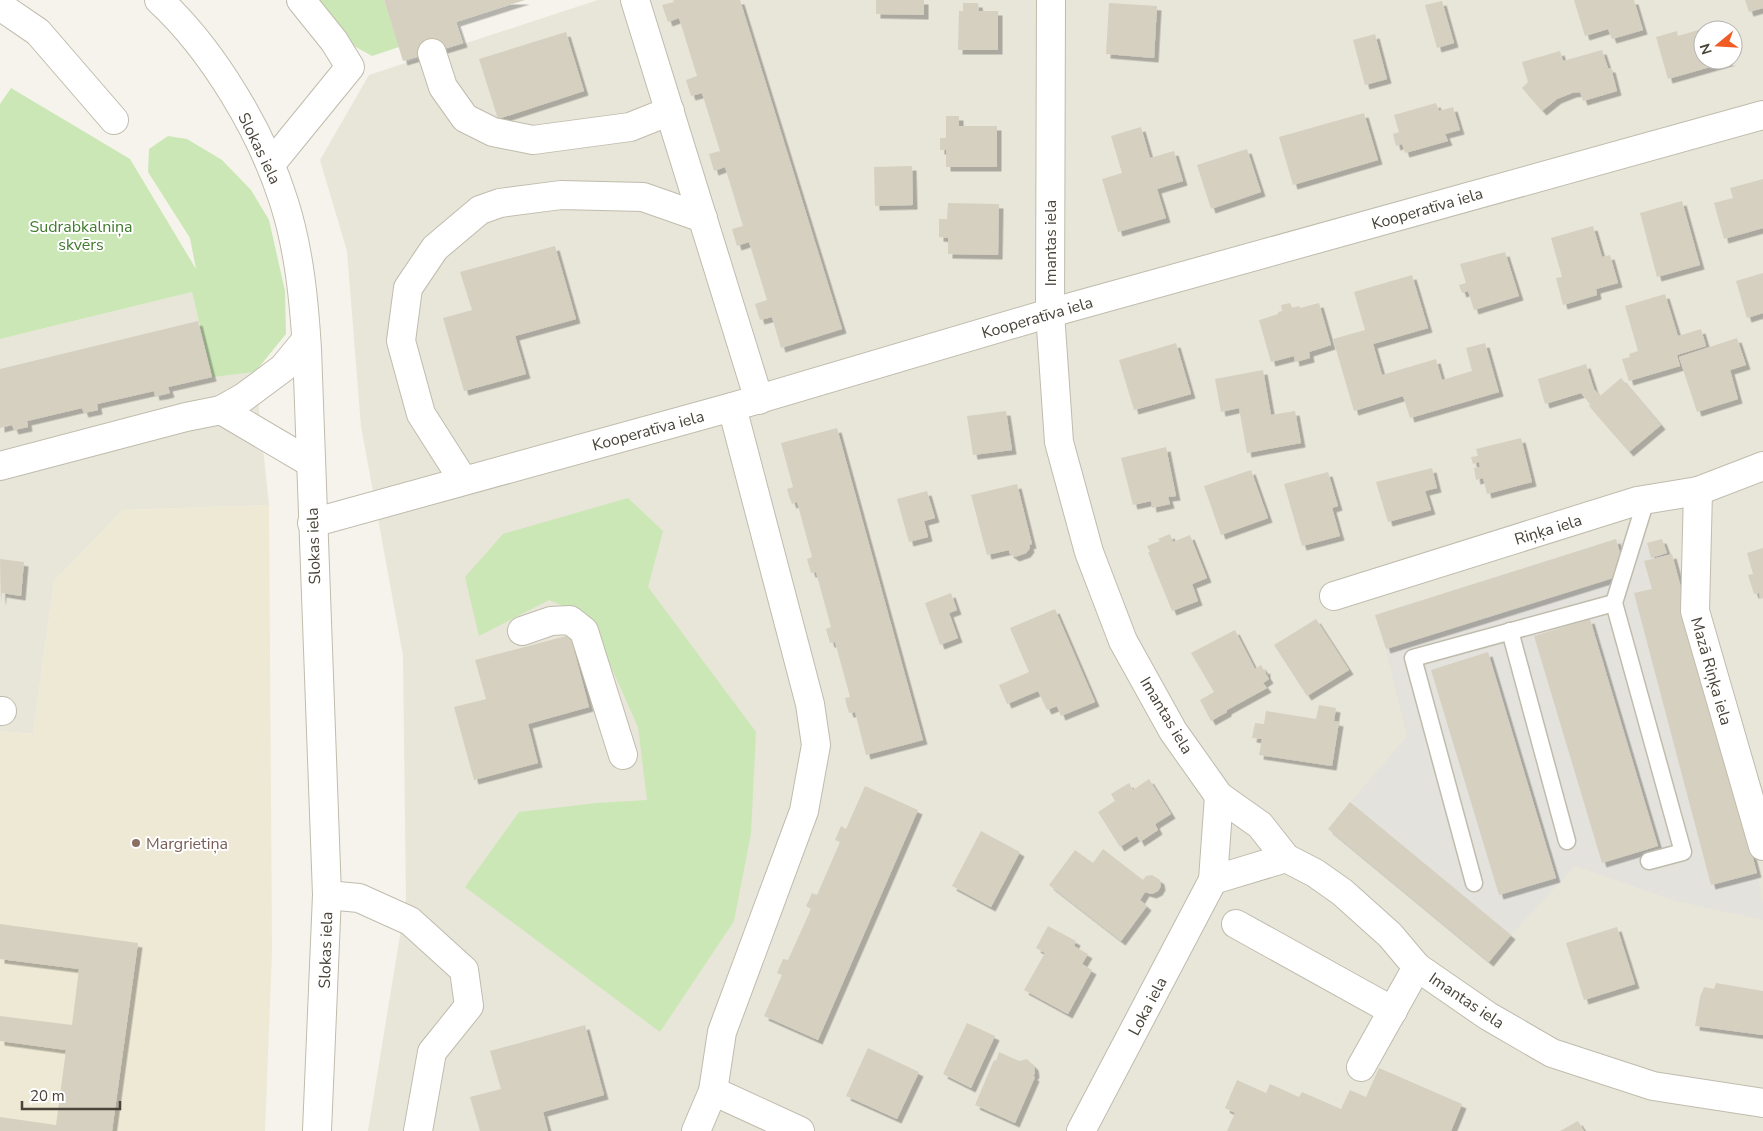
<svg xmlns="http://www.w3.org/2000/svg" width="1763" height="1131" font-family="'Nunito Sans',sans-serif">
  <defs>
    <filter id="shadow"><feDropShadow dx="4.5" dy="4.5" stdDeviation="0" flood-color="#0004"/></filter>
  </defs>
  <rect width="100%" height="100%" fill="#f5f3eb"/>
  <g fill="#e8e5d9" fill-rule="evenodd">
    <path d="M598,0H1763V1131H368L406,899L403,655L361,426L347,251L320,160L369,75ZM1703,30H1733V60H1703Z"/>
    <polygon points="192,292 212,376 255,372 269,505 123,510 54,581 33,734 0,731 0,339"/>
  </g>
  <polygon fill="#e4e2dc" points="1616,539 1647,543 1662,539 1667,553 1672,554 1757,873 1763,903 1763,920 1676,901 1575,866 1511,935 1489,962 1328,829 1407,736 1386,649 1375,615"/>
  <polygon fill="#ede9d5" points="269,505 272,951 265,1131 0,1131 0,731 33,734 54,581 123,510"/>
  <g fill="#cbe7b6">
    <polygon points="312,0 384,0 399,47 372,56 354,46 341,35"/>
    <polygon points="11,88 130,159 196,269 190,238 148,172 149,149 168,136 187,139 222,160 251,190 269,220 285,291 286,334 255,372 212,377 192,292 0,339 0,104"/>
    <polygon points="628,498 663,531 648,587 756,732 751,833 734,921 660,1032 465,887 519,812 597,803 647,800 638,727 589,617 549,600 479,636 465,577 503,534"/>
  </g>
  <g fill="#d6d0c0" filter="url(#shadow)">
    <polygon points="384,0 525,0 456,22 463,43 403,61"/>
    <polygon points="673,0 740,0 842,329 781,348 772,317 760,320 755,304 767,300 749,242 737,246 732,229 743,226 725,167 714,171 709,154 720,151 702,93 691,96 686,80 697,76 679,18 668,22 662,5 674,2"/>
    <polygon points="876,0 924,0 924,15 876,14"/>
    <polygon points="1574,0 1634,0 1643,30 1612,39 1608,29 1585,36"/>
    <polygon points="1745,0 1763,0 1763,8 1749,12"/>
    <polygon points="1442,1 1454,43 1437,48 1425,5"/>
    <polygon points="963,3 978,3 979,11 998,11 998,50 958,50 959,11 963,11"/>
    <polygon points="1109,3 1157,6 1154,58 1106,54"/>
    <polygon points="1725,22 1728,30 1703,30 1703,60 1731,61 1668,79 1656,37 1677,31 1678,36"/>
    <polygon points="566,32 584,91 498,119 479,59"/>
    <polygon points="1375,34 1387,79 1365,85 1353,40"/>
    <polygon points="1602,50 1608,68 1611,68 1617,91 1583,101 1580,92 1572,93 1557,99 1542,111 1522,88 1528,82 1522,62 1560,51 1563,61"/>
    <polygon points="1436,103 1439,111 1453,107 1460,130 1445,134 1448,141 1405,153 1402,144 1396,146 1393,134 1399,132 1394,115"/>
    <polygon points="1364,113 1378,160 1293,185 1279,137"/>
    <polygon points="946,116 959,116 959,126 997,126 997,167 946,167 946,150 940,150 940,138 946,138"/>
    <polygon points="1141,127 1150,158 1174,151 1183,181 1157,189 1166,218 1118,232 1102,179 1122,173 1111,136"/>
    <polygon points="1247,149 1261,192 1211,209 1197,165"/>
    <polygon points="912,166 913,205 875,206 874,167"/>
    <polygon points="1763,179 1763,228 1724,239 1714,203 1733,198 1730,188"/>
    <polygon points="1682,201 1700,265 1657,277 1640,213"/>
    <polygon points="948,203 999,204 998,255 948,254 948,238 939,237 939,219 947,219"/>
    <polygon points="1593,226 1602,257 1610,255 1618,283 1596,289 1597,295 1563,305 1556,278 1562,277 1551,238"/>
    <polygon points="555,246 576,319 515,336 526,374 464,391 443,318 472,310 460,272"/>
    <polygon points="1505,252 1519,296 1474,310 1468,291 1462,293 1459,285 1466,283 1460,264"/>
    <polygon points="1763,273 1763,313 1747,318 1736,281"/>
    <polygon points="1412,275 1428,328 1373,344 1382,375 1436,359 1442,380 1472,371 1466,348 1485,343 1499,392 1410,418 1403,396 1354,411 1333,339 1365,330 1354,292"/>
    <polygon points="1665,294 1678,336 1701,329 1706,346 1677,355 1680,366 1629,381 1622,359 1630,357 1629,354 1638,351 1625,306"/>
    <polygon points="1290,303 1292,308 1299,306 1300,308 1319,303 1331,345 1309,352 1310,358 1295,362 1294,356 1271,362 1259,320 1278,314 1278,312 1282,311 1281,305"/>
    <polygon points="198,321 212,377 168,387 170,393 162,395 155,396 154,391 97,404 98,410 84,413 82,408 27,421 28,427 14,430 12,425 0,428 0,369"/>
    <polygon points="1737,338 1746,365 1730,370 1738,399 1697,412 1679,357"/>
    <polygon points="1176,343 1191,394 1134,410 1119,360"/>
    <polygon points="1586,364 1594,389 1600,396 1621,378 1661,425 1629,452 1589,406 1590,404 1581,393 1545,404 1538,379"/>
    <polygon points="1263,370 1271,415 1295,411 1301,443 1247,453 1239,408 1221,412 1215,379"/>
    <polygon points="1006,411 1012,450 973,455 967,416"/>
    <polygon points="837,428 923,740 866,755 855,712 849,713 847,706 845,698 850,697 835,642 830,643 826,629 831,627 816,572 811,573 807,559 812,557 797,502 792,504 789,496 787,489 793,487 781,443"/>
    <polygon points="1521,438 1532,482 1487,494 1483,478 1476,480 1474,468 1480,467 1479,462 1473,464 1471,457 1478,456 1476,449"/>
    <polygon points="1166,447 1176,496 1168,497 1170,504 1152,508 1151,501 1133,505 1121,458"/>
    <polygon points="1432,468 1437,488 1425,491 1431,510 1388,522 1376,482"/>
    <polygon points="1251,470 1268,518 1221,535 1204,486"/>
    <polygon points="1328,472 1338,506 1332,508 1340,536 1302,546 1284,484"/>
    <polygon points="1017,484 1032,544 1029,545 1030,548 1026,553 1015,557 1009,553 1009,550 987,555 971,495"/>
    <polygon points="927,491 935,518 924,521 928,537 909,542 897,499"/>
    <polygon points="1170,534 1173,542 1190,535 1207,578 1192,584 1198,601 1172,611 1148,552 1150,552 1147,546 1160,541 1158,539"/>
    <polygon points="1616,539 1622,560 1613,578 1386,649 1375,615"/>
    <polygon points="1662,539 1667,553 1651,558 1647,543"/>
    <polygon points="1763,548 1763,597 1760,598 1759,593 1754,594 1748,575 1753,574 1747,553"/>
    <polygon points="1672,554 1757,873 1711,885 1634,593 1652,589 1644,561"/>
    <polygon points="0,559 24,562 21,596 2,593 1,602"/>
    <polygon points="951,593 957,610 949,613 958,638 940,645 925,603"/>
    <polygon points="1055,609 1095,702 1061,716 1057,706 1047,710 1038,691 1007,704 999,685 1029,672 1010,628"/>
    <polygon points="1316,619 1349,670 1307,696 1274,645"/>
    <polygon points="1590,619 1658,846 1602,863 1534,636"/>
    <polygon points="1235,630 1255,669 1261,665 1264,670 1266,669 1266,674 1269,679 1263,683 1267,688 1227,710 1227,712 1211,721 1200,700 1214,692 1191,653"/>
    <polygon points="570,635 589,707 528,724 538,763 474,780 454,707 486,699 475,660"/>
    <polygon points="1488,652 1556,878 1499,895 1431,670"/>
    <polygon points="1319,705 1336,708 1334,721 1339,722 1332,766 1259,755 1262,739 1252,738 1255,723 1264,724 1266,711 1316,719"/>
    <polygon points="1149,779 1171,814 1155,824 1158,830 1140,842 1137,836 1120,847 1098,812 1115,801 1111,794 1129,783 1133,790"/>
    <polygon points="865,786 918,810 818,1040 764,1016 782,975 777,973 783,959 788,960 811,909 806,906 809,900 812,893 817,895 840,842 835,840 841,826 846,829"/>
    <polygon points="1350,802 1511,935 1489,962 1328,829"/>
    <polygon points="981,831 1020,852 991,907 952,886"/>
    <polygon points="1103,849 1143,880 1146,876 1152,875 1160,880 1161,886 1158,891 1152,894 1145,892 1140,900 1147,906 1121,941 1049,885 1075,850 1093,863"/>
    <polygon points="0,924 138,943 112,1131 0,1131 0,1117 56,1125 66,1050 0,1041 0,1016 72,1025 79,969 0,959"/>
    <polygon points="1048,926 1076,941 1074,946 1088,954 1082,964 1092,970 1068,1014 1024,990 1045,953 1036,948"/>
    <polygon points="1617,927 1635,984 1584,1000 1566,943"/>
    <polygon points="1716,983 1763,991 1763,1035 1695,1026 1700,997 1704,987 1714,989"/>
    <polygon points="967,1023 995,1036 971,1088 943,1074"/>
    <polygon points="585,1025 604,1095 543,1112 548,1131 480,1131 470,1097 501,1089 490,1051"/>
    <polygon points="868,1048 919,1072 897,1119 846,1096"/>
    <polygon points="999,1052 1019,1061 1027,1059 1034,1066 1035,1073 1033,1076 1035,1077 1015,1123 975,1105 994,1060 996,1061"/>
    <polygon points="1379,1068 1462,1104 1451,1131 1227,1131 1235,1113 1225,1108 1237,1080 1266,1093 1270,1084 1299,1097 1302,1092 1341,1109 1350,1090 1366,1097"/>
    <polygon points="1578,1121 1584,1131 1560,1131"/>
  </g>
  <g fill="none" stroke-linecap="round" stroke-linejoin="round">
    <g stroke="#c0bcad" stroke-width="19">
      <g id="service">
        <polyline points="1646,500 1614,603 1683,852 1649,861"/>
        <polyline points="1510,631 1567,841"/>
        <polyline points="1474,883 1413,658 1614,603"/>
      </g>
    </g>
    <g stroke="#c0bcad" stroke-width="30">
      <g id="minor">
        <path d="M159,0C213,50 262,132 284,202C299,249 304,300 307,349L327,895L317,1131"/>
        <polyline points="635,0 759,400"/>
        <polyline points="1051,0 1050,313 1059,442 1089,552 1123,641 1173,731 1219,796 1260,825 1286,858 1315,873 1342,892 1390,935 1417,967 1488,1016 1552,1053 1653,1086 1763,1103"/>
        <polyline points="0,6 38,32 114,120"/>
        <polyline points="432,53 443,87 465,118 493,132 533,140 630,127 670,111"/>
        <polyline points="271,164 350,67 334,41 301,0"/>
        <polyline points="221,410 244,397 283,368 306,340"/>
        <polyline points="0,466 186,417 221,410 311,463"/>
        <polyline points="463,480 421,414 401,341 408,288 435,248 480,210 500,203 561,195 643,197 703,218"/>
        <polyline points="1698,491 1695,611 1763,846"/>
        <polyline points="312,523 732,407 1050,313 1763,115"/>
        <polyline points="1334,596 1637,501 1698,491 1763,466"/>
        <polyline points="522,631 551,621 570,620 584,631 623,755"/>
        <polyline points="0,711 2,711"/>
        <polyline points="1219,796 1213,880 1286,858"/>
        <polyline points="327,895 359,898 410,921 464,970 469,1006 432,1052 418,1131"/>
        <polyline points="1236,924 1393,1011"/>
        <polyline points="1361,1067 1417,967"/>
        <polyline points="713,1091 800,1131"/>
        <polyline points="696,1131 713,1091 722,1032 804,811 816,745 810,704 732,407"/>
        <polyline points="1081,1131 1213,880"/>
      </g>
    </g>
    <use href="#service" stroke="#fff" stroke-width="16"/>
    <use href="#minor" stroke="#fff" stroke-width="28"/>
  </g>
  <circle fill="#8d6e63" stroke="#fff" stroke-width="2" cx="136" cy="843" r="5"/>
  <g text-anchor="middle" stroke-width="4" stroke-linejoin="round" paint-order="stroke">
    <g font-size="16" fill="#494439" stroke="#fff">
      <text transform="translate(260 148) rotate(64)" y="6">Slokas iela</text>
      <text transform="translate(1427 208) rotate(-16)" y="6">Kooperatīva iela</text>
      <text transform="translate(1050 243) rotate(-90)" y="6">Imantas iela</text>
      <text transform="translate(1037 317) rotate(-16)" y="6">Kooperatīva iela</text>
      <text transform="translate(648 430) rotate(-15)" y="6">Kooperatīva iela</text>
      <text transform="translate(1548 529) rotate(-17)" y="6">Riņķa iela</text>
      <text transform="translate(313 546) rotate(-92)" y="6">Slokas iela</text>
      <text transform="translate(1712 671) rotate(74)" y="6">Mazā Riņķa iela</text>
      <text transform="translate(1167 715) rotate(59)" y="6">Imantas iela</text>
      <text transform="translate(325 950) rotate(-88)" y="6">Slokas iela</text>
      <text transform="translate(1467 1000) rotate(34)" y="6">Imantas iela</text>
      <text transform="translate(1147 1006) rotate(-62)" y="6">Loka iela</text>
    </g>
    <g font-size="16" fill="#41792d" stroke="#fff">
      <text x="81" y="232">Sudrabkalniņa<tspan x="81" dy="18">skvērs</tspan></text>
    </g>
    <g font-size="16" fill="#785e54" stroke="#fff" text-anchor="start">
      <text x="146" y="849">Margrietiņa</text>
    </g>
  </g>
  <g transform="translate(1718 45) rotate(252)"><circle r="24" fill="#ffffff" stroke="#b6b4b0"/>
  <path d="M0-4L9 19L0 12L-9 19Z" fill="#f15c25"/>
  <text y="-8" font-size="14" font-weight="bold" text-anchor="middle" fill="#494439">N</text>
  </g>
  <path d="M22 1101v8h98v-8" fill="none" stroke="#494439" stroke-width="2.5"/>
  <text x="30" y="1101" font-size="15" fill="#494439" stroke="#ffffff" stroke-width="4" paint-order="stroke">20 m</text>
</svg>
